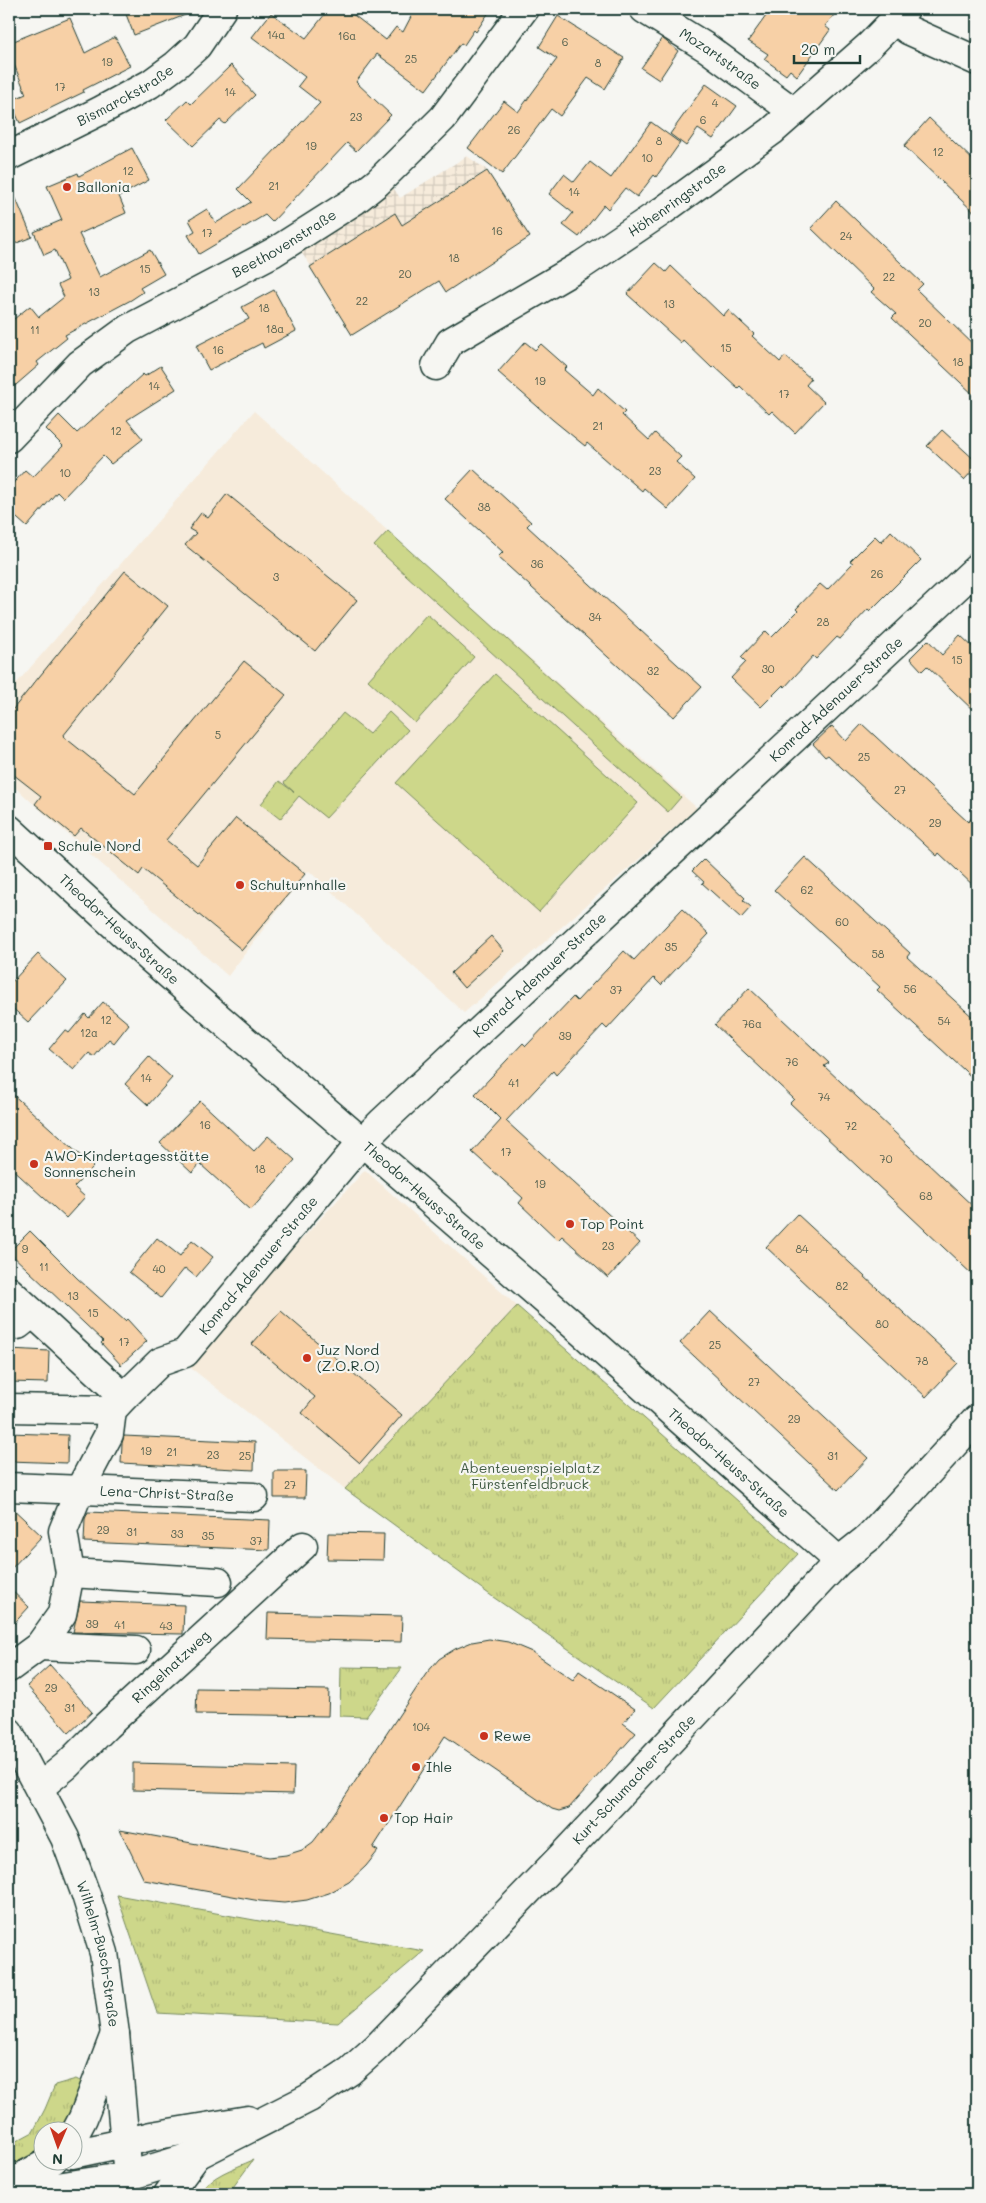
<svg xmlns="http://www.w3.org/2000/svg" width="986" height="2203" font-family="Mali,sans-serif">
  <defs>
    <pattern id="industrial-grid" width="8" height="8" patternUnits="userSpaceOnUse" patternTransform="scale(1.25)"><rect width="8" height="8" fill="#f6ebdb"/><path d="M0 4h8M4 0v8" fill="none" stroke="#d2cabd"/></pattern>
    <pattern id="grass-tufts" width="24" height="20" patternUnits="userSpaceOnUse" patternTransform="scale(1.25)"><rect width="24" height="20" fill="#cdd78a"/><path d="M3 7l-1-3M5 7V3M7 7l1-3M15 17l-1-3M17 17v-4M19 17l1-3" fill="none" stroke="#b0b978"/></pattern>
  </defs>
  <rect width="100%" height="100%" fill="#f6f6f2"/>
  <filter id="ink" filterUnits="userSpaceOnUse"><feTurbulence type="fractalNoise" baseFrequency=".02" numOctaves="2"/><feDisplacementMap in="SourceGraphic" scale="10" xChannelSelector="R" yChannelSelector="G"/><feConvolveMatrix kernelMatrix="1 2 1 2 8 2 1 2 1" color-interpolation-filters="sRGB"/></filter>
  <g filter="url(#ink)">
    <g fill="#f6ebdb">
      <polygon points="254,411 697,808 464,1013 309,871 305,874 228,976 9,782 9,692"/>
      <polygon points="365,1170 517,1306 345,1489 187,1365"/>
    </g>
    <polygon fill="url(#industrial-grid)" points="467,156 487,170 402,225 395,213 311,266 300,251 391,184 400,198"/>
    <g fill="url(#grass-tufts)" stroke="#768a5f">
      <polygon points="517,1306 798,1554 654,1708 493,1597 345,1489"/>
      <polygon points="341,1667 402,1668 366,1717 340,1716"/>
      <polygon points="117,1895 424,1951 338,2023 157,2013"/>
      <polygon points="76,2079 84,2083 64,2130 42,2130 42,2152 9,2169 9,2145 33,2132 45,2109 55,2085"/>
      <path d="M253,2160L228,2194H199C211,2175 233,2169 253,2160Z"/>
    </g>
    <g fill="#cdd78a" stroke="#768a5f">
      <polygon points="388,531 681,797 668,812 374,546"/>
      <polygon points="427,614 474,657 415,723 368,680"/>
      <polygon points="495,674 638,803 539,912 396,783"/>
      <polygon points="389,712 408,730 326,818 299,796 280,819 261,804 279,781 294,792 284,783 343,713 369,734"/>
    </g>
    <g fill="#f7d0a6" stroke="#1f3d34">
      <polygon points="124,9 198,9 198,10 134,35"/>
      <polygon points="329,9 346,9 386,40 396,27 403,32 415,9 491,9 476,32 474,30 464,45 461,43 426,90 377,54 356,82 391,115 356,151 347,143 272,222 265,215 199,254 188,235 195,231 189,220 207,209 216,223 251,202 238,189 320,103 298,86 305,77 252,37 271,13 306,38"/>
      <polygon points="771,9 839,9 825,26 830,30 797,76 790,70 786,75 764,59 768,54 748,41"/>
      <polygon points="558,16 624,58 605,89 588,78 560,116 551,109 502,174 468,148 504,101 518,112 557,59 539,47"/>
      <polygon points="70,18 85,53 115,37 130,66 83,90 84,92 20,123 10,101 26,94 9,52 9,43"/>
      <polygon points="662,38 678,51 659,80 641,68"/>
      <polygon points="231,65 245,80 243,82 255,95 225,124 220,120 193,146 166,120 187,100 191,104"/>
      <polygon points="706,84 737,106 713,139 698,129 686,146 670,134"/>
      <polygon points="929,118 977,164 977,215 904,146"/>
      <polygon points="651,122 680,143 656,177 654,175 637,197 625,188 608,209 604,205 579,237 563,225 573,213 549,194 564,174 574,182 590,162 611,178"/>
      <polygon points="132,148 149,180 119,196 126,213 79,234 100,277 150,250 164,274 140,288 143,292 131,300 65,335 67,338 37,362 39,365 9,391 9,323 30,306 39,317 64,297 58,285 68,280 55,250 44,255 34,232 62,220 47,186 78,173 79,176"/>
      <polygon points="487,171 530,237 446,292 439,281 352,335 310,267 395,213 402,225"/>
      <polygon points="9,182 32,237 9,246"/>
      <polygon points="836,201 923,284 917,290 977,348 977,398 892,318 896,314 871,292 874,289 811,228"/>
      <polygon points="656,263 666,272 671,266 723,316 728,310 754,334 752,336 780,362 785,356 811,379 806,385 824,402 795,433 772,411 769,414 740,386 738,388 714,366 712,368 683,340 681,343 627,294"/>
      <polygon points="274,290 296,331 264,348 262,343 209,370 196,346 249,319 242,307"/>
      <polygon points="525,342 535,350 541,344 567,367 564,370 593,395 598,388 625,412 622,415 649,440 655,433 681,457 676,462 695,479 668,509 644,488 642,491 587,443 585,446 553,420 498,372"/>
      <polygon points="161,366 176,389 127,420 143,439 111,464 103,456 63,498 57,492 27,527 9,511 9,488 25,470 33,477 63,446 46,429 59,415 77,433 143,374 145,376"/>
      <polygon points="942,430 977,462 977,466 964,480 927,446"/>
      <polygon points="473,469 531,522 527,526 702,687 674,717 498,557 503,552 445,499"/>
      <polygon points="227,494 357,600 315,651 185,545 196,533 189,529 201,513 208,518"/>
      <polygon points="891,531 921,560 870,611 868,609 840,639 837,637 816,659 813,656 785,687 783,685 761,707 731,678 746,662 741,657 766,631 772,637 798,611 796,609 820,584 827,590 853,563 850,561 875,536 881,542"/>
      <polygon points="125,571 168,606 63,736 135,794 244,661 286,695 166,840 197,865 236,818 305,874 242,950 143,869 139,875 81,828 74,836 35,804 41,796 9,771 9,714"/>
      <polygon points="960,635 977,651 977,714 927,666 922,671 910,658 928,640 942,655"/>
      <polygon points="862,724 968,822 977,812 977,889 939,853 937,856 828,755 825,757 813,744 832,726 846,741"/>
      <polygon points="805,857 910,953 907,957 977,1021 977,1082 877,990 880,987 774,890"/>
      <polygon points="704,859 745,898 743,900 751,907 741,918 702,883 704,882 692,871"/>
      <polygon points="682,909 709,934 661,985 654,978 607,1029 603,1025 556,1075 553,1071 506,1121 640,1243 608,1278 562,1236 558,1240 519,1203 523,1198 472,1152 501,1120 475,1094 523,1043 526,1046 573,997 577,1001 624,951 634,960"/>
      <polygon points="491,936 504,951 464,988 451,973"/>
      <polygon points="38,954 67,981 28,1022 9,1005 9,985"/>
      <polygon points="749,988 829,1063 824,1066 977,1210 977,1279 790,1103 794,1099 715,1025"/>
      <polygon points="103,1002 129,1024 114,1043 109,1039 94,1057 89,1053 74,1070 49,1049 65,1030 69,1033 85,1014 89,1018"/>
      <polygon points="149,1057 172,1078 148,1105 125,1084"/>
      <polygon points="9,1091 93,1167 74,1187 85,1197 66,1218 9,1166"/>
      <polygon points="200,1101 254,1151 268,1136 295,1160 251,1210 200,1164 192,1173 160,1143"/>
      <polygon points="797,1214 958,1363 926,1397 766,1247"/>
      <polygon points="30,1231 77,1278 125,1321 127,1319 147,1341 121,1365 101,1343 103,1341 9,1252"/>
      <polygon points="157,1238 180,1256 192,1240 213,1257 196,1277 185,1268 161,1298 129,1272"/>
      <polygon points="281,1311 402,1415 360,1463 302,1413 315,1397 252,1344"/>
      <polygon points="710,1311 868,1458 838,1490 680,1343"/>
      <polygon points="9,1349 49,1351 48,1383 9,1382"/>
      <polygon points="9,1433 68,1435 67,1463 9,1461"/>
      <polygon points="124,1436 255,1442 254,1470 121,1463 122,1443"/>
      <polygon points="274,1471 306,1471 305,1498 274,1498"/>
      <polygon points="9,1505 42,1536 9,1571"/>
      <polygon points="88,1512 270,1520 269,1550 84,1542 85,1519"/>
      <polygon points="328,1533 384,1534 383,1560 327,1559"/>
      <polygon points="9,1588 29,1607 9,1629"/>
      <polygon points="80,1601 184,1605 183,1634 73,1632"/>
      <polygon points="268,1613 402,1616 401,1642 267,1639"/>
      <polygon points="489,1639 508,1642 532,1652 573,1680 579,1671 635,1709 623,1723 636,1733 569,1808 559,1811 552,1809 445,1736 373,1848 378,1851 366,1866 349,1882 329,1893 307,1900 284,1903 260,1901 144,1880 120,1830 269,1857 286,1855 302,1850 313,1842 327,1824 426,1674 439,1659 455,1649 472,1642"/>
      <polygon points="50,1665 92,1712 69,1733 27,1686"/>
      <polygon points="197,1688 329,1690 328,1716 196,1714"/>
      <polygon points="133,1763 294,1767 293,1794 133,1790"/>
    </g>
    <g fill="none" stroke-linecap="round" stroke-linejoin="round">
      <g stroke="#1f3d34" stroke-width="31">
        <g id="minor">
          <path id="s1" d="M644,9L707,48L794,112"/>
          <polyline points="895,20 908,30 977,61"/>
          <path id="s2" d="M9,156L100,111L150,84L176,65L197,46L222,9"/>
          <path id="s3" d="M436,366L450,342L582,265L661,212L772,131L869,46L905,9"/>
          <path id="s4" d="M9,438L80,364L128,329L274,252L354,201L378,182L443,118L524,9"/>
          <path id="s5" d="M9,829L151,959L577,1328L839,1561"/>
          <polyline points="9,1291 124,1397 112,1410 109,1434 80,1489 63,1531 70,1573 62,1614 39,1646 9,1668"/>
          <polyline points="9,1325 18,1325 33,1313"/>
          <path id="s6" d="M124,1397L160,1362L185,1353L362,1142L383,1121L977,568"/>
          <polyline points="9,1408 112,1410"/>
          <path id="s7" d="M9,1487L254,1497"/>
          <polyline points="70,1573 218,1582"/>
          <polyline points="39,1646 136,1650"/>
          <path id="s8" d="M9,1732L65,1838L86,1895L104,1953L115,2034L127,2166"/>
          <path id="s9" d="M40,1787L66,1766L106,1726L303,1546"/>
          <polyline points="124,2143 151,2136 248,2120"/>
          <path id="s10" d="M128,2176L197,2155L309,2098L350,2071L377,2047L561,1857L839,1561L868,1538L977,1419"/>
          <polyline points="168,2194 197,2155"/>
        </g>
      </g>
      <g stroke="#1f3d34" stroke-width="31">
        <g id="highway">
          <polyline points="72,2139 83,2118 115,2034"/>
          <polyline points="72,2154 124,2143"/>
          <polyline points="9,2188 25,2175 53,2160"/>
          <polyline points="12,2194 128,2176"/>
        </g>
      </g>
      <use href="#minor" stroke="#f6f6f2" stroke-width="28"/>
      <use href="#highway" stroke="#f6f6f2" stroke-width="28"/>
    </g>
  </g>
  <g fill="#c8321e" stroke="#f6f6f2" stroke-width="2">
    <circle cx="67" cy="187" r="5"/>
    <rect x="43" y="841" width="10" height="10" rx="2.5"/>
    <circle cx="240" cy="885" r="5"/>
    <circle cx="34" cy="1164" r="5"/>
    <circle cx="570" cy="1224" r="5"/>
    <circle cx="307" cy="1358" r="5"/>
    <circle cx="484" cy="1736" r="5"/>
    <circle cx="416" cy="1767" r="5"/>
    <circle cx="384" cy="1818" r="5"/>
  </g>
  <g text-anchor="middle" stroke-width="4.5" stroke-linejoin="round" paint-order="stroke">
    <g font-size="11" fill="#556250">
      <text x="276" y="39">14a</text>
      <text x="347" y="40">16a</text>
      <text x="565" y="46">6</text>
      <text x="411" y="63">25</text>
      <text x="107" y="66">19</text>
      <text x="598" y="67">8</text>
      <text x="60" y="91">17</text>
      <text x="230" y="96">14</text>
      <text x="715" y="107">4</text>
      <text x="356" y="121">23</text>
      <text x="703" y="124">6</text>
      <text x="514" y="134">26</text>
      <text x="659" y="145">8</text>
      <text x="311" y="150">19</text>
      <text x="938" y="156">12</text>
      <text x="647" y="162">10</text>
      <text x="128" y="175">12</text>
      <text x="274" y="190">21</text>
      <text x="574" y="196">14</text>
      <text x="497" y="235">16</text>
      <text x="207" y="237">17</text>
      <text x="846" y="240">24</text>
      <text x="454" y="262">18</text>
      <text x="145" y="273">15</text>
      <text x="405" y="278">20</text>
      <text x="889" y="281">22</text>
      <text x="94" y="296">13</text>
      <text x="362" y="305">22</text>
      <text x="669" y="308">13</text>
      <text x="264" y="312">18</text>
      <text x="925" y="327">20</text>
      <text x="275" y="333">18a</text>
      <text x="35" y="334">11</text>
      <text x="726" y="352">15</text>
      <text x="218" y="354">16</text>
      <text x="958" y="366">18</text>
      <text x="540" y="385">19</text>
      <text x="154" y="390">14</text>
      <text x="784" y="398">17</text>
      <text x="598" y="430">21</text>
      <text x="116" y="435">12</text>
      <text x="655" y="475">23</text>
      <text x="65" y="477">10</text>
      <text x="484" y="511">38</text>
      <text x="537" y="568">36</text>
      <text x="877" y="578">26</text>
      <text x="276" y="581">3</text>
      <text x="595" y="621">34</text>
      <text x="823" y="626">28</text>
      <text x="957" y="664">15</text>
      <text x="768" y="673">30</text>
      <text x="653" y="675">32</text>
      <text x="218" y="739">5</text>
      <text x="864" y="761">25</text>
      <text x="900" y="794">27</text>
      <text x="935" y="827">29</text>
      <text x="807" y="894">62</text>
      <text x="842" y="926">60</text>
      <text x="671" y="951">35</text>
      <text x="878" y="958">58</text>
      <text x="910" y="993">56</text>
      <text x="616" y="994">37</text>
      <text x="106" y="1024">12</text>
      <text x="944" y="1025">54</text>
      <text x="752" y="1028">76a</text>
      <text x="89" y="1037">12a</text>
      <text x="565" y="1040">39</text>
      <text x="792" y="1066">76</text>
      <text x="146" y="1082">14</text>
      <text x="514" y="1087">41</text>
      <text x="824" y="1101">74</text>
      <text x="205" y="1129">16</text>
      <text x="851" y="1130">72</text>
      <text x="506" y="1156">17</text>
      <text x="886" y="1163">70</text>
      <text x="260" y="1173">18</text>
      <text x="540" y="1188">19</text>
      <text x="926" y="1200">68</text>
      <text x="608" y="1250">23</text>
      <text x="25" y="1253">9</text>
      <text x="802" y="1253">84</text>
      <text x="44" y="1271">11</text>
      <text x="159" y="1273">40</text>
      <text x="842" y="1290">82</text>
      <text x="73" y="1300">13</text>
      <text x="93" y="1317">15</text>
      <text x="882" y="1328">80</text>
      <text x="124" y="1346">17</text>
      <text x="715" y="1349">25</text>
      <text x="922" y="1365">78</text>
      <text x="754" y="1386">27</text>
      <text x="794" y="1423">29</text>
      <text x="146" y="1455">19</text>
      <text x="172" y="1456">21</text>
      <text x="213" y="1459">23</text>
      <text x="245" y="1460">25</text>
      <text x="833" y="1460">31</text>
      <text x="290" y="1489">27</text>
      <text x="103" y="1534">29</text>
      <text x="132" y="1536">31</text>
      <text x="177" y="1538">33</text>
      <text x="208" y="1540">35</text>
      <text x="256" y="1545">37</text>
      <text x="92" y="1628">39</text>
      <text x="120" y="1629">41</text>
      <text x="166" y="1630">43</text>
      <text x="51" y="1692">29</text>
      <text x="70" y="1712">31</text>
      <text x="421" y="1731">104</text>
    </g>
    <g font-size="14" fill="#1f3d34" stroke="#f6f6f2">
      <text dy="5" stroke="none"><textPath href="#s1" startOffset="91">Mozartstraße</textPath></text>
      <text dy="5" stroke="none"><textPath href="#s2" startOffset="131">Bismarckstraße</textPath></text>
      <text dy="5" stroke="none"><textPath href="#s3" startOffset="296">Höhenringstraße</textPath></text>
      <text dy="5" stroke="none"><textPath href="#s4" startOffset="340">Beethovenstraße</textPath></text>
      <text dy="5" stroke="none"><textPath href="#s6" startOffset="1001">Konrad-Adenauer-Straße</textPath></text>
      <text dy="5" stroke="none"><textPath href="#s5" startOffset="149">Theodor-Heuss-Straße</textPath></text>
      <text dy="5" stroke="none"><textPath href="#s6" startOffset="596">Konrad-Adenauer-Straße</textPath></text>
      <text dy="5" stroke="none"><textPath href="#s5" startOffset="554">Theodor-Heuss-Straße</textPath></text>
      <text dy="5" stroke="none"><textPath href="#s6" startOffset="191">Konrad-Adenauer-Straße</textPath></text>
      <text dy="5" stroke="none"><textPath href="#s5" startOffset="959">Theodor-Heuss-Straße</textPath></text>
      <text dy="5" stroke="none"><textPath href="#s7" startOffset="158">Lena-Christ-Straße</textPath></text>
      <text dy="5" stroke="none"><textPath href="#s9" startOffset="178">Ringelnatzweg</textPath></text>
      <text dy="5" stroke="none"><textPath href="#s10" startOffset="654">Kurt-Schumacher-Straße</textPath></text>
      <text dy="5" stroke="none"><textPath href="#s8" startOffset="241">Wilhelm-Busch-Straße</textPath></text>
    </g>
    <g font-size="14" fill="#1f3d34" stroke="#f6f6f2" text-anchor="start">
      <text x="77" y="192">Ballonia</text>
      <text x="58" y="851">Schule Nord</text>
      <text x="250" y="890">Schulturnhalle</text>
      <text x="44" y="1161">AWO-Kindertagesstätte<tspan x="44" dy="16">Sonnenschein</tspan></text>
      <text x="580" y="1229">Top Point</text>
      <text x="317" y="1355">Juz Nord<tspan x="317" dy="16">(Z.O.R.O)</tspan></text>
      <text x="494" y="1741">Rewe</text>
      <text x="426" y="1772">Ihle</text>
      <text x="394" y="1823">Top Hair</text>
    </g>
    <g font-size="14" fill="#425c45" stroke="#f6f6f2">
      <text x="530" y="1473">Abenteuerspielplatz<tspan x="530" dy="16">Fürstenfeldbruck</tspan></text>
    </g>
  </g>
  <rect width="986" height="2203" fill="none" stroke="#f6f6f2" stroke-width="30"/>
  <rect x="15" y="15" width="956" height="2173" fill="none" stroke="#1f3d34" stroke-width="2" filter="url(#ink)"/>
  <g transform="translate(58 2146) rotate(182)"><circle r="24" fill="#f6f6f2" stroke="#a0aca6"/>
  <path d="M0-4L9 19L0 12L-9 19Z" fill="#c8321e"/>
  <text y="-8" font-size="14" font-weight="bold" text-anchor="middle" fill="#1f3d34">N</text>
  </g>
  <path d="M794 55v8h66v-8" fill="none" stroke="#1f3d34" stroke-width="2.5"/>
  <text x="801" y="55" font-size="15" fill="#1f3d34" stroke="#f6f6f2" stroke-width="4" paint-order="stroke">20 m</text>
</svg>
